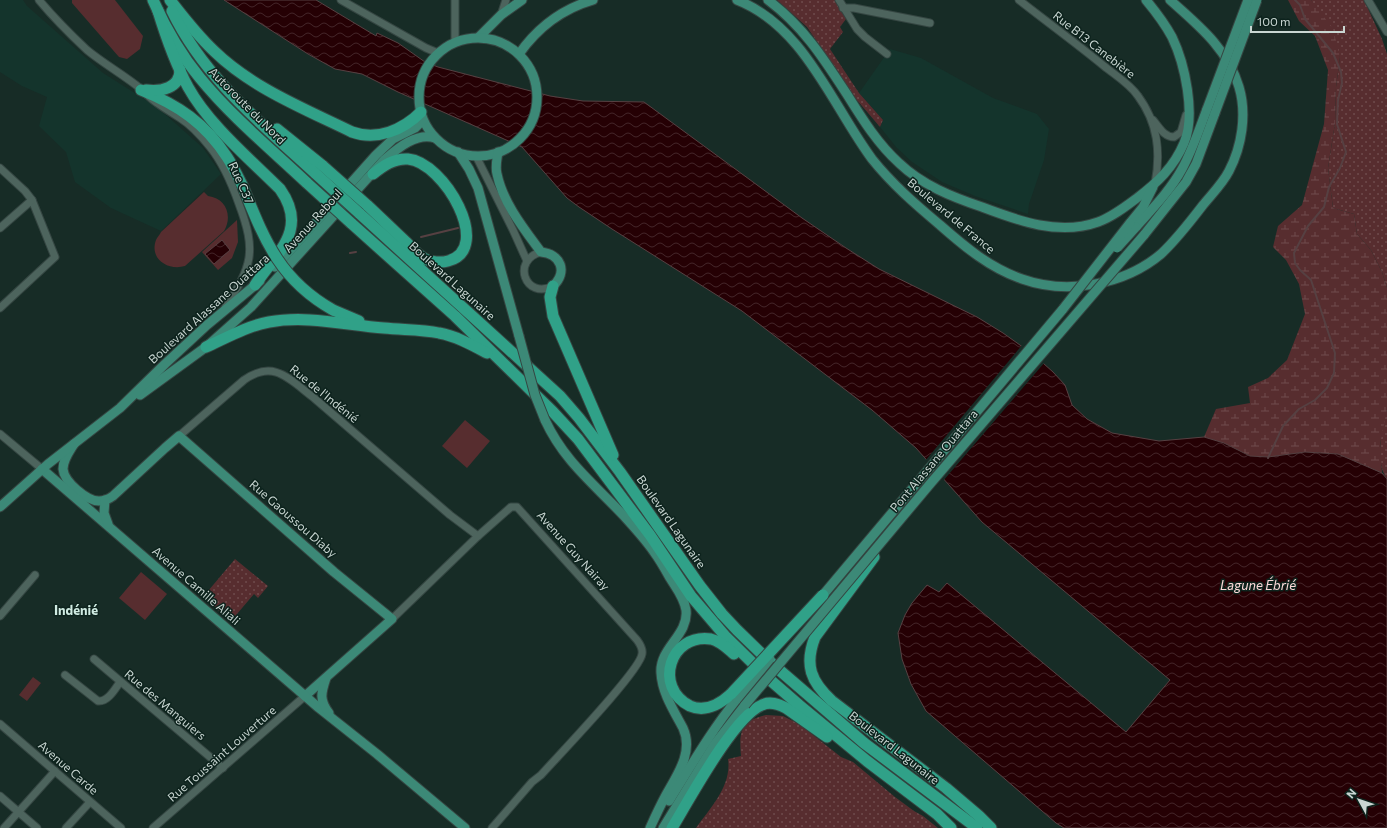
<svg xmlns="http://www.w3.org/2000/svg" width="1387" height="828" font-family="Commissioner,sans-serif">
  <defs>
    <pattern id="green-dots" width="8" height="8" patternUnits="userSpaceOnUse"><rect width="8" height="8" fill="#572d2f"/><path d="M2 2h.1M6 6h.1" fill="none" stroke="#6e4b4c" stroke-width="1.8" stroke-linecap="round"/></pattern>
    <pattern id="wetland-marsh" width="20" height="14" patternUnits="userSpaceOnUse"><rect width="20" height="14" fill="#572d2f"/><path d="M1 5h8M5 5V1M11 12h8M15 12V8" fill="none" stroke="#6e4b4c"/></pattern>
    <pattern id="water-waves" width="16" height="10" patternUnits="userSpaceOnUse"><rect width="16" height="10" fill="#250004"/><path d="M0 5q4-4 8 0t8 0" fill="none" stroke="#432428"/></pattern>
  </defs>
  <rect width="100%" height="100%" fill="#172c26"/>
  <g fill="#14342c">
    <polygon points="0,0 23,0 27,6 103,73 157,107 203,148 221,174 161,231 111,208 75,182 66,152 39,126 47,97 22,86 0,72"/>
    <polygon points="890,49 921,58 993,98 1037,114 1049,129 1044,160 1029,204 1028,214 975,196 942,182 912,162 896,147 880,127 883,120 859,93"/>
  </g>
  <g fill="url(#green-dots)">
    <polygon points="777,0 835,0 846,19 840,27 843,32 830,49 859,93 883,120 880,127 856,99 807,27"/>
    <polygon points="1311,0 1364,0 1382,39 1387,54 1387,288 1382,272 1371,250 1357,234 1354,214 1333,208 1328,168 1335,123 1336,87 1340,57"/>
    <path d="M1387,409V479C1375,463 1381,427 1387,409Z"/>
    <polygon points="235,559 268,586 258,598 254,594 231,621 203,597"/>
    <path d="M766,715L783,716L799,724L841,757L853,762L895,797L914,811L923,816L938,828H696C710,808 732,786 728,759L741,756C739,732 740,721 766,715Z"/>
  </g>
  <polygon fill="url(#wetland-marsh)" points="1288,0 1311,0 1333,29 1340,57 1336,87 1335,123 1328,168 1333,208 1354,214 1357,234 1371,250 1382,272 1387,288 1387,409 1380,444 1382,473 1338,454 1305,452 1268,457 1250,456 1224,443 1204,437 1216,409 1250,403 1248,387 1268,378 1287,360 1305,314 1299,284 1286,260 1273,247 1278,226 1302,205 1324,124 1328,70 1315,36 1299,21"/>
  <g fill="#572d2f">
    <polygon points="72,0 115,0 143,36 140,49 127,59 119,57 72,3"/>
    <path d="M204,192L208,196C226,198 233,216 224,231L185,266C168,271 149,259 156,240C157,237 160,235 161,232Z"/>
    <polygon points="237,220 238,242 232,258 218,270 202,252"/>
    <polygon points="465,420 490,441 467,468 442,446"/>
    <polygon points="141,572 167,594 145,620 119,598"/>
    <polygon points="33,677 41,683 27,701 19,695"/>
  </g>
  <g fill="url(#water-waves)" stroke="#564042">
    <polygon points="224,0 316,0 376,36 377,33 398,43 425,62 438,67 550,96 583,101 644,102 802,218 846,248 879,269 977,317 1003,333 1034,355 1053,372 1065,385 1072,405 1087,419 1112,433 1159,441 1204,437 1224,443 1250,456 1268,457 1305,452 1338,454 1382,473 1387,479 1387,828 1064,828 1056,823 926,711 911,684 902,659 898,633 905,615 912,603 927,585 939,592 947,583 1126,732 1170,680 982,522 916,448 872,410 742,311 612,229 579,207 567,198 522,147 398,92 362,74 335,69 308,54"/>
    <polygon points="222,240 230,250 214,264 205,254"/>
  </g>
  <polygon fill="#172c26" points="1023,344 1045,362 943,481 925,461"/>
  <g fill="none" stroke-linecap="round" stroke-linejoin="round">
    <g stroke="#564042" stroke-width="2">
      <polyline points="421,237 458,228"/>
      <polyline points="350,253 356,252"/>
      <polyline points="1268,458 1283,426 1299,409 1315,400 1327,388 1334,373 1335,353 1311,280 1300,270 1295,263 1294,253 1308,226 1324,207 1329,187 1340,168 1346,152 1337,124 1338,100 1342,83 1341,72 1333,53 1305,19 1300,5 1295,0"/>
    </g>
    <g stroke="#354642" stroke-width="9">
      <g id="minor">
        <path d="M39,0C54,18 70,34 87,50C104,64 124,75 141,89C146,94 151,99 157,103C164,108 172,113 180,118C191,125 202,137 210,147C223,163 232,184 239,204C257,252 252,266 225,308"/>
        <polyline points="341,0 426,48 438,53"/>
        <polyline points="455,0 455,42"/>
        <polyline points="839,0 857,29 865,37 887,54"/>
        <path d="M1019,0C1047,22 1076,43 1104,66C1115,75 1130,84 1138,96C1158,123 1161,152 1155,184"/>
        <polyline points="1368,0 1387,32"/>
        <polyline points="843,8 854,8 930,23"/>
        <polyline points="501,15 506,0"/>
        <path d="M1153,120C1159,127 1164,137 1174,137L1181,132L1186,115"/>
        <polyline points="476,156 513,230 527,261"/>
        <polyline points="0,168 25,191 32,200 55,257 0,308"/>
        <polyline points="0,228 32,200"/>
        <path d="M541,252C511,260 525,300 553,286"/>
        <polyline points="0,434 42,469"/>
        <path d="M179,436L244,380C274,359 289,379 314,398L450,515L478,536"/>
        <polyline points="0,616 35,575"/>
        <path d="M392,619L478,536L511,507H517L637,640C640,644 643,649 642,654C640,671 557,757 541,775L532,782L492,828"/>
        <polyline points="94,659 223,768"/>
        <path d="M65,675L98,701C108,702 115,689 120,682"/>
        <polyline points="0,724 121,828"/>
        <polyline points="0,796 37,828"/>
        <polyline points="4,828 55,771"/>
        <polyline points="66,828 90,802"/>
        <polyline points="153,828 305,696"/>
      </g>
    </g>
    <g stroke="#354642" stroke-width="11">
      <g id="major">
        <path d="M737,0C804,26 832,105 872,159C892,184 915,204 940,225C965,247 990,268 1022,279C1067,295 1124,285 1161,254C1177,239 1190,222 1203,205C1212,194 1223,183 1229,171C1242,146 1247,114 1239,87C1228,49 1198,25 1170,0"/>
        <path d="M768,0C804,27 824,59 848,96C863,120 878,144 899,163C922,185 952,197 982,207C1019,221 1059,236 1098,222C1112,217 1125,207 1137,198C1157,183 1174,167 1184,143C1196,115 1185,64 1172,37C1165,24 1156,12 1146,0"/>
        <polyline points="479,37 501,15 522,0"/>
        <circle cx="478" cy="97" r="59"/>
        <path d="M519,54C538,27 562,9 593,0"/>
        <polyline points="458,152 469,169 478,188 519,336"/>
        <path d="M498,152C497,159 495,167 497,174C503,203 524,229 541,252C561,254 568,272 553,286"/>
        <polyline points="1130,223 1143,207 1153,187"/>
        <path d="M1136,227C1152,209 1170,191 1182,169C1192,151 1199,130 1207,109"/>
        <polyline points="1144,235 1186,182 1196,164 1215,113"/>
        <polyline points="275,267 310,229 376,155 393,139 415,128 423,120"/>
        <path d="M140,395L206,347L251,307L384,160C397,149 416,132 435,138"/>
        <path d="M545,420C564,461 593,483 623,515C634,527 645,539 654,552C660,560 665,569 670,578C676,588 684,597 686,610C689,635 659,648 661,673C662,693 674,711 683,728C694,752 677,775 666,795C660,806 655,817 650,828"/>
        <path d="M74,444C69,452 63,460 63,469C64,482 87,501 99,501C104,501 109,499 113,496L165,448L179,436L334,572L392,619L305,696"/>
        <polyline points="42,469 319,708 377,754 465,828"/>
        <polyline points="105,500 104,513 108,524"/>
        <polyline points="0,507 48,464 120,408 165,364 207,325 260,281"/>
        <polyline points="823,595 1063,309"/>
        <path d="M326,678C321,693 319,700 329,713"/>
        <path d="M669,801C691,766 711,731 737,699"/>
        <polyline points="663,828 714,745 745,705"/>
      </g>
    </g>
    <g stroke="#354642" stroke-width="13">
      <g id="highway">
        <path d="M153,0C165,27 181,55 200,78C232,117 271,149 307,183"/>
        <path d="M170,0C184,18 197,35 214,51C252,88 305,109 352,132C377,141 403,130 421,112"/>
        <path d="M158,11C166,37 175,63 188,87C209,125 250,159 280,189C309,230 277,252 255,285"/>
        <path d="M172,11C204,78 263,125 316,174"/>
        <path d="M141,90C178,105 205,123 227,157C233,166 238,177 243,187"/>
        <path d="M146,90C161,92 180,88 180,70"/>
        <polyline points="277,129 323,166"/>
        <path d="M367,205C380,217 393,230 406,242C412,248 418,255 425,259C431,262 441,263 448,261C494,249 444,162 408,159C394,158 383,166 373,174"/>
        <polyline points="359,213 560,396 579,418 620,472 700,586 722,614 737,630 770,662 864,743 977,828"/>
        <polyline points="351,223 455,316 553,412 578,439 650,535 691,596 726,637 769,679 799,705 867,761 937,814 951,828"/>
        <polyline points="553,286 550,297 553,316 613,455"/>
        <polyline points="333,310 359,321"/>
        <path d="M206,347C226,338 247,326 269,322C307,315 346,325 384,328C403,330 421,329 439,333C456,336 472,345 487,353"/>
        <path d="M874,557L815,637C804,665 811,682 832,701L946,788L979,816L991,828"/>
        <path d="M731,694C720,704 706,713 690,706C653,687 670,633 711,639C720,641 727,648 734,654"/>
        <path d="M672,828C689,800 734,716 762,705C770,701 778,704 786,708L827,737"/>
      </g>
    </g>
    <use href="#minor" stroke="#4d645d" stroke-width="7"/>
    <use href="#major" stroke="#3c8977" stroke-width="9"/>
    <use href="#highway" stroke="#30a188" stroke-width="11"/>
    <g stroke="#354642" stroke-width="11" stroke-linecap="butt">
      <g id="major-bridge">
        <polyline points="1207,109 1248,0"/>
        <polyline points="1215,113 1257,0"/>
        <polyline points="1117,248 1136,227"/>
        <polyline points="1063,309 1130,223"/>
        <polyline points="519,336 535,395 545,420"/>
        <polyline points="737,699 770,659"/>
        <polyline points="745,705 930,484 1144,235"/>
      </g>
    </g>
    <g stroke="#354642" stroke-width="13" stroke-linecap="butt">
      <g id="highway-bridge">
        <polyline points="323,166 367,205"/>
        <polyline points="316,174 359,213"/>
        <polyline points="307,183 351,223"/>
        <path d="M243,187C265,241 280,280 333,310"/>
        <polyline points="731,694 823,595"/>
      </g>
    </g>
    <use href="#major-bridge" stroke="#3c8977" stroke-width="9"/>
    <use href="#highway-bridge" stroke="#30a188" stroke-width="11"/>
  </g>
  <g text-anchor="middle" stroke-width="3" stroke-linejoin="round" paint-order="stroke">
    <g font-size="12" fill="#c9d6d2" stroke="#0d231d">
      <text transform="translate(1094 45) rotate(38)" y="4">Rue B13 Canebière</text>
      <text transform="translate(247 106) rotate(45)" y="4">Autoroute du Nord</text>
      <text transform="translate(241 183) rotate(66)" y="4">Rue C37</text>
      <text transform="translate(951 216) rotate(40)" y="4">Boulevard de France</text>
      <text transform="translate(313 221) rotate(-48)" y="4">Avenue Reboul</text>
      <text transform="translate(452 281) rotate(42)" y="4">Boulevard Lagunaire</text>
      <text transform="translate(209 309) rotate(-42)" y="4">Boulevard Alassane Ouattara</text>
      <text transform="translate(324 394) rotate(39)" y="4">Rue de l'Indénié</text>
      <text transform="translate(934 461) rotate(-50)" y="4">Pont Alassane Ouattara</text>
      <text transform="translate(293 519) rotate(41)" y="4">Rue Gaoussou Diaby</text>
      <text transform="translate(671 522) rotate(55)" y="4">Boulevard Lagunaire</text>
      <text transform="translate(573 551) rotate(48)" y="4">Avenue Guy Nairay</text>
      <text transform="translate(196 586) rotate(41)" y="4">Avenue Camille Aliali</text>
      <text transform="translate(165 705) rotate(40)" y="4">Rue des Manguiers</text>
      <text transform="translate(894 748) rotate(38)" y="4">Boulevard Lagunaire</text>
      <text transform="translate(222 754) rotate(-41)" y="4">Rue Toussaint Louverture</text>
      <text transform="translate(68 768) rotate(41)" y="4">Avenue Carde</text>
    </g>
    <g font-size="13" font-style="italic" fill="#fdd9d9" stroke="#0d231d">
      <text x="1258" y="590">Lagune Ébrié</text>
    </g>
    <g font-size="13" font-weight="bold" fill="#d0ebe2" stroke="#0d231d">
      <text x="76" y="615">Indénié</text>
    </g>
  </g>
  <g transform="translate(1359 800) rotate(310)" stroke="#0d231d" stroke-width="3" paint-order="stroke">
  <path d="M0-3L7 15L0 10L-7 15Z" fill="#c9d6d2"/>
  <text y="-6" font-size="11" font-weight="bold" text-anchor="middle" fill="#c9d6d2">N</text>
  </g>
  <path d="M1251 26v6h93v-6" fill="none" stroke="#c9d6d2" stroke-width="2"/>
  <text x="1257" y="26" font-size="12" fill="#c9d6d2" stroke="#0d231d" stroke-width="3" paint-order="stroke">100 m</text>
</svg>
